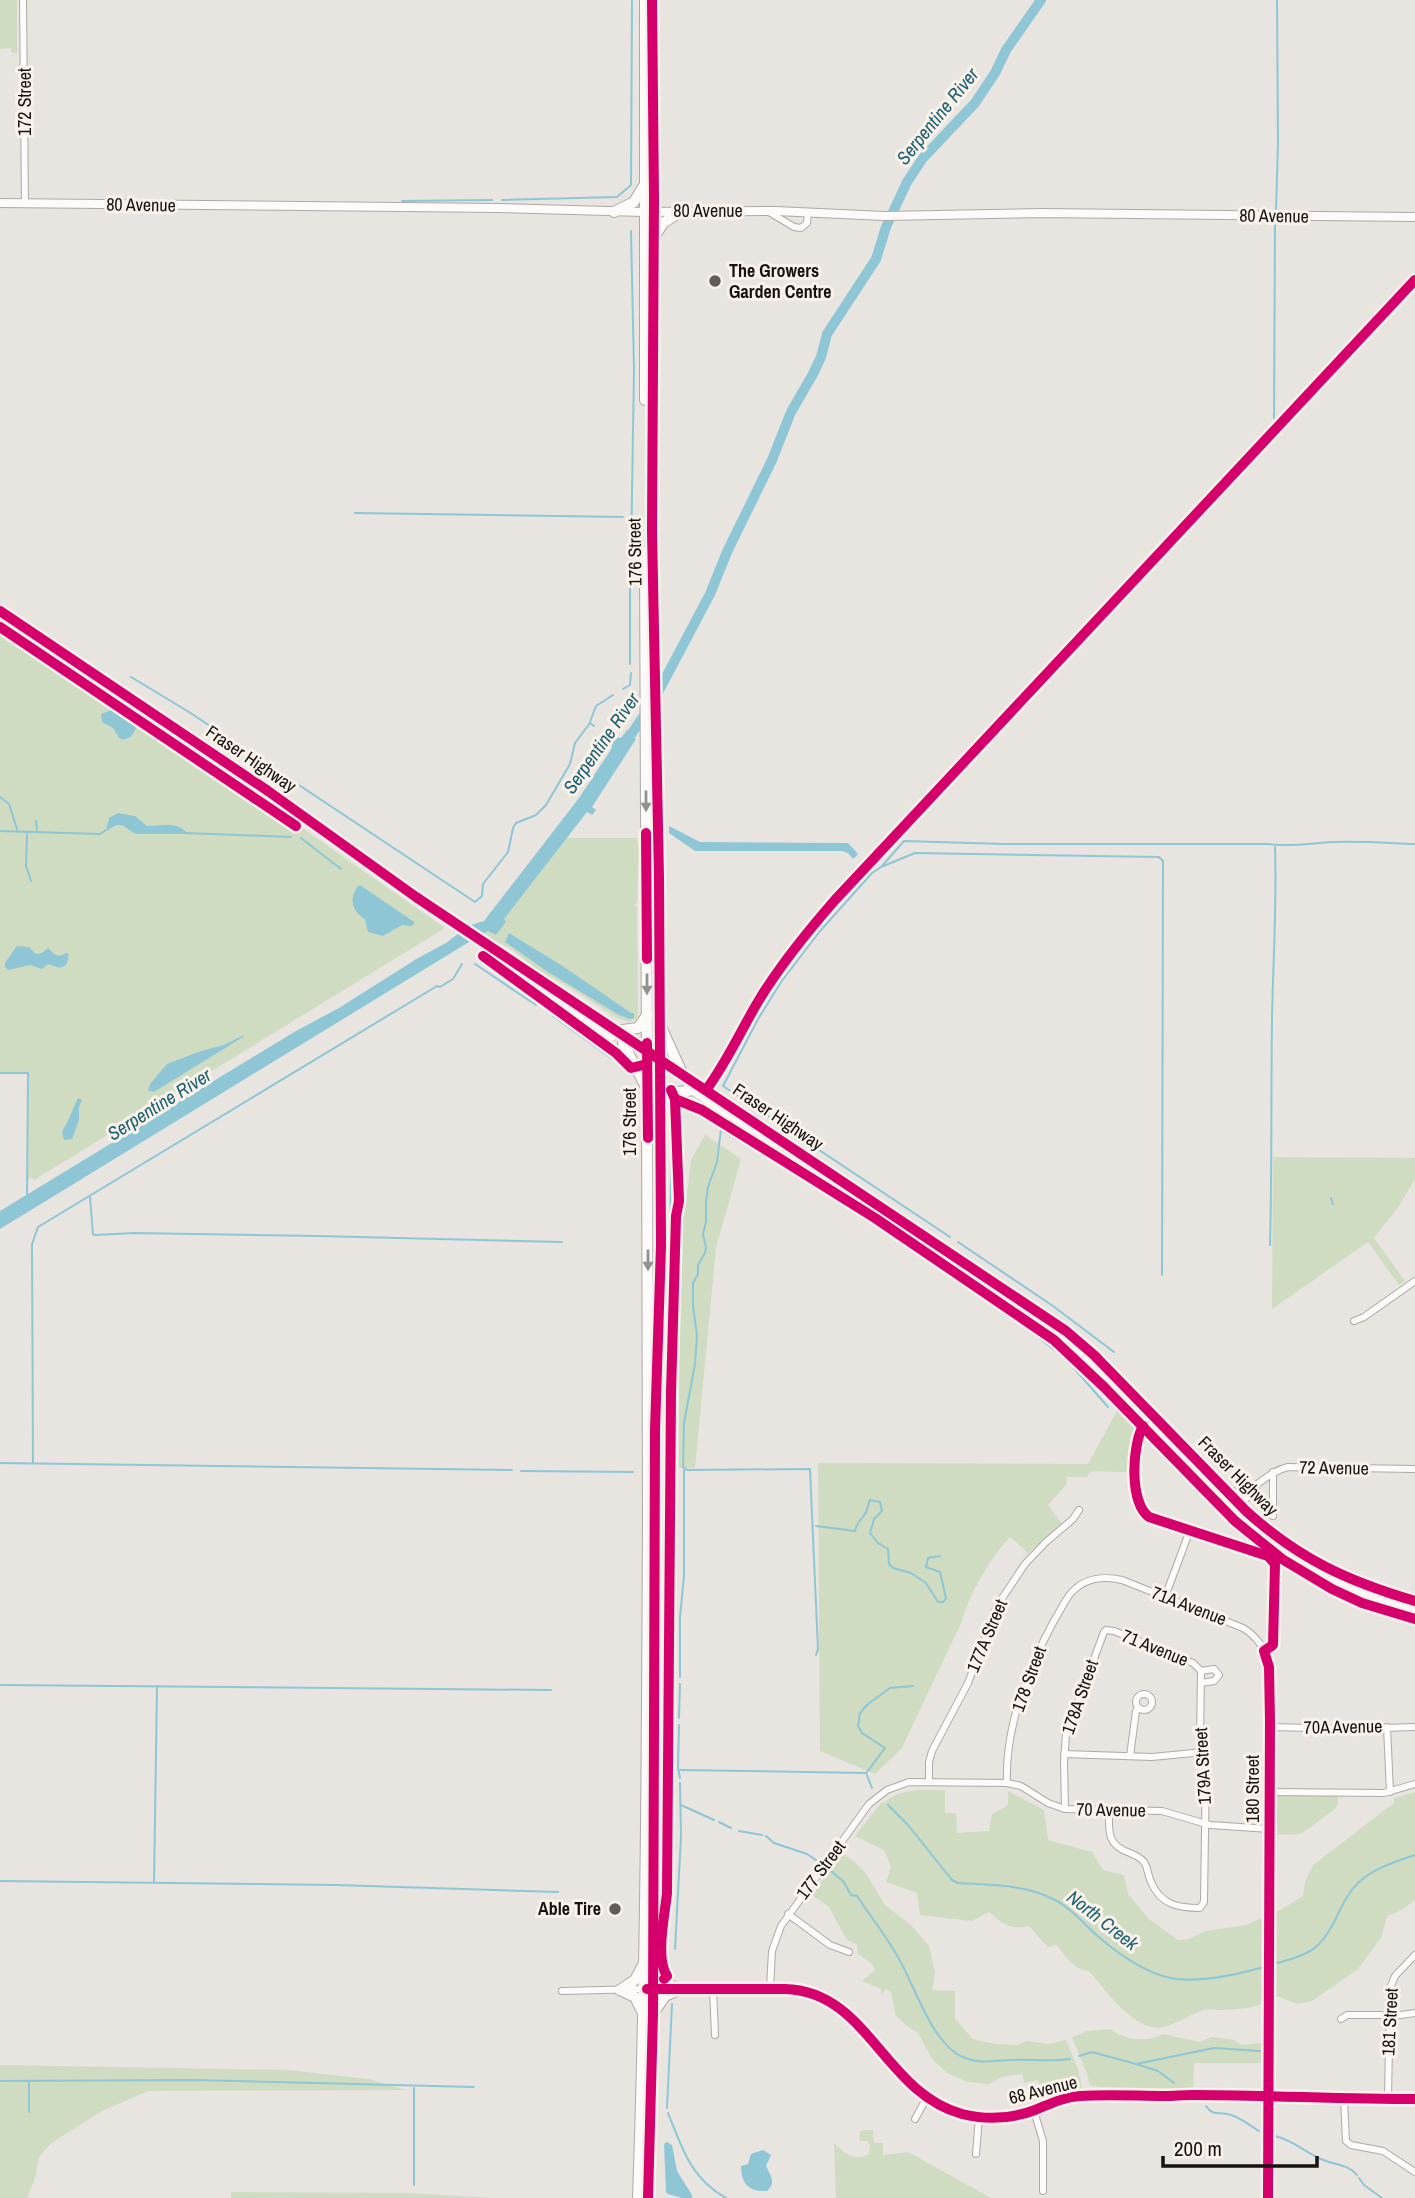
<svg xmlns="http://www.w3.org/2000/svg" width="1415" height="2198" font-family="'Archivo Narrow',sans-serif">
  <rect width="100%" height="100%" fill="#e8e4e0"/>
  <g fill="#cfdcc1">
    <polygon points="0,0 17,0 17,54 11,52 11,48 0,49"/>
    <polygon points="0,624 292,821 445,928 34,1180 31,1177 27,1180 28,1073 0,1072"/>
    <polygon points="567,838 637,838 639,852 637,901 635,906 637,907 638,1014 637,1019 630,1022 617,1018 569,987 539,971 511,949 482,934 488,931 496,934 503,919"/>
    <polygon points="705,1135 741,1159 716,1248 695,1468 679,1468 680,1210 686,1203 691,1160"/>
    <polygon points="1273,1157 1415,1158 1415,1179 1399,1206 1374,1238 1405,1281 1399,1285 1368,1242 1272,1309"/>
    <path d="M1118,1409L1137,1430L1132,1472C1118,1473 1104,1470 1090,1472L1087,1477H1067L1066,1485L1048,1505L1062,1524L1028,1553L1010,1537C991,1557 969,1594 962,1621L902,1748L875,1774L820,1751L818,1463L1088,1464Z"/>
    <path d="M921,1790H945V1813H956L957,1833L989,1831L992,1814L1008,1805V1791L1044,1810L1048,1840L1092,1852L1103,1870L1124,1875L1128,1894L1149,1919L1178,1940L1189,1939L1206,1931L1246,1925L1280,1910L1303,1896L1305,1882L1313,1865L1394,1803V1798L1415,1792V1900L1400,1911L1387,1916L1381,1938L1358,1969L1312,2001L1297,2004L1277,1996C1258,2009 1242,2009 1220,2010C1216,2010 1208,2009 1204,2010C1191,2014 1178,2023 1164,2027C1135,2034 1105,1989 1089,1971C1074,1970 1065,1956 1057,1945L1048,1947L1029,1926C1011,1930 1002,1924 989,1912L972,1921L920,1915L917,1893L886,1882L891,1867L884,1850L855,1836L881,1803H884C894,1793 907,1791 921,1790Z"/>
    <polygon points="1285,1794 1287,1796 1338,1796 1338,1804 1335,1809 1301,1834 1272,1835 1273,1797 1278,1794"/>
    <polygon points="842,1853 852,1860 865,1872 885,1905 911,1925 929,1946 935,1972 932,1990 955,1991 955,2019 973,2039 995,2044 1018,2045 1026,2041 1049,2044 1066,2040 1078,2069 1082,2088 1062,2091 1044,2099 1038,2080 1024,2083 1022,2074 1002,2077 989,2084 967,2082 947,2073 932,2059 918,2033 908,2027 896,2016 891,1992 885,1989 882,1994 881,1989 862,1981 875,1970 872,1964 858,1954 857,1945 846,1939 829,1907 812,1895"/>
    <path d="M1110,2029C1124,2040 1147,2043 1163,2034L1199,2042L1212,2037L1234,2040L1241,2045L1265,2043V2063H1194L1193,2089L1099,2087L1090,2085L1087,2074L1072,2037L1088,2031Z"/>
    <polygon points="0,2065 289,2070 368,2079 406,2090 148,2091 102,2111 50,2144 39,2157 35,2178 27,2198 0,2198"/>
    <path d="M866,2130H873L874,2143H883V2155L908,2152L991,2198H836L834,2143C845,2154 854,2162 869,2154L870,2145L867,2141H859L860,2131Z"/>
    <polygon points="231,2192 409,2193 493,2198 231,2198"/>
  </g>
  <g fill="#8ec6d6">
    <path d="M111,710L137,726C132,736 131,740 120,739L113,728L102,722L101,714Z"/>
    <polygon points="627,730 636,739 592,807 596,810 592,815 587,812 504,919 506,922 496,935 488,931 482,934 0,1229 0,1211 296,1031 339,1008 418,958 446,943 468,926 484,921 579,798 612,748 611,741 613,737 621,738"/>
    <path d="M118,813L135,816L147,826C162,826 177,820 188,834H136C121,826 123,820 106,831L109,818Z"/>
    <polygon points="669,826 700,842 842,843 848,843 858,854 853,859 848,853 842,851 695,851 669,833"/>
    <path d="M360,885L414,922V925L411,926L402,925L383,936L368,932L365,919C352,911 349,900 357,887Z"/>
    <polygon points="509,933 564,967 631,1013 634,1013 634,1018 629,1019 619,1015 548,972 505,942"/>
    <path d="M17,946L29,947L36,954L42,953L48,948C54,954 57,959 66,953L69,954L67,963C62,971 54,966 48,964L42,969L30,965L8,970L5,967V963Z"/>
    <polygon points="244,1035 243,1037 154,1092 148,1091 150,1084 167,1064 201,1051 224,1045"/>
    <polygon points="78,1098 82,1100 79,1107 79,1120 72,1139 64,1140 62,1131 67,1123"/>
    <polygon points="667,2142 672,2145 677,2171 692,2195 692,2198 682,2198 668,2194 666,2192 664,2144"/>
    <path d="M763,2150L771,2155L766,2166C770,2175 777,2182 767,2191C749,2192 741,2184 741,2166L748,2164L751,2154Z"/>
  </g>
  <g fill="none" stroke-linecap="round" stroke-linejoin="round">
    <g stroke="#8ec6d6" stroke-width="2">
      <polyline points="502,200 617,197 631,185 632,0"/>
      <polyline points="402,201 492,200"/>
      <polyline points="1276,211 1278,143 1277,0"/>
      <polyline points="1274,418 1275,223"/>
      <polyline points="355,513 623,517"/>
      <polyline points="631,556 634,370 631,231"/>
      <polyline points="630,568 630,664"/>
      <polyline points="131,677 189,712 475,902 482,896 483,884 508,852 513,828 516,823 536,815 546,805 570,764 575,743 590,723 594,726"/>
      <polyline points="623,689 630,685 631,673"/>
      <polyline points="590,722 596,706 613,695"/>
      <polyline points="0,797 9,804 18,832"/>
      <polyline points="36,821 37,830"/>
      <polyline points="0,831 100,834 106,830"/>
      <polyline points="186,833 291,837"/>
      <polyline points="27,834 26,866 31,881"/>
      <polyline points="301,838 341,869"/>
      <path d="M882,866L904,841L1004,844H1269C1288,847 1312,843 1333,842C1360,841 1388,843 1415,844"/>
      <polyline points="475,964 536,1005"/>
      <polyline points="553,1016 611,1058"/>
      <polyline points="0,1073 28,1073 27,1194"/>
      <polyline points="721,1129 717,1162 708,1187 706,1202 706,1222 703,1234 706,1247 705,1253 698,1265 698,1274 693,1283 693,1306 697,1336 695,1364 684,1423 683,1467 687,1470 810,1469 818,1649 816,1655"/>
      <polyline points="721,1130 820,1189 1011,1316 1066,1359 1108,1407"/>
      <polyline points="90,1197 93,1234 95,1235 134,1233 318,1236 562,1242"/>
      <polyline points="1331,1198 1333,1204"/>
      <polyline points="950,1237 723,1086 758,1019 781,982 820,931 872,873 881,867 915,853 1159,857 1163,861 1162,1275"/>
      <polyline points="958,1242 1053,1306 1114,1352"/>
      <path d="M1270,1245C1272,1170 1271,1095 1272,1019C1273,962 1277,905 1275,847"/>
      <polyline points="0,1463 512,1470"/>
      <polyline points="33,1463 32,1244 38,1227 437,986 440,987 453,979 462,964"/>
      <polyline points="521,1471 633,1472"/>
      <polyline points="666,1508 672,1115"/>
      <path d="M816,1526L855,1531C857,1522 860,1521 865,1514C868,1510 868,1504 870,1500L880,1502L882,1511L874,1519L870,1533L878,1543L888,1549L889,1564L893,1568L911,1573L926,1583L938,1602H943L946,1598L940,1572L926,1567L928,1558L940,1556"/>
      <polyline points="680,1677 680,1617 684,1576 684,1470"/>
      <polyline points="0,1685 551,1690"/>
      <polyline points="679,1718 680,1684"/>
      <polyline points="679,1725 678,1768 680,1778"/>
      <polyline points="680,1770 866,1773 872,1788"/>
      <polyline points="867,1772 885,1748 862,1733 858,1726 860,1713 868,1704 890,1688 913,1686"/>
      <polyline points="681,1805 714,1820"/>
      <path d="M888,1805L908,1825L952,1880L958,1883C992,1885 1026,1884 1057,1901C1074,1910 1086,1927 1101,1939C1120,1955 1144,1972 1170,1978C1201,1984 1244,1973 1274,1964C1288,1960 1308,1955 1318,1945C1336,1928 1340,1900 1358,1883C1374,1868 1395,1862 1415,1855"/>
      <polyline points="719,1822 731,1828"/>
      <polyline points="739,1831 762,1835"/>
      <polyline points="766,1836 774,1843 807,1854 816,1860"/>
      <path d="M831,1871L843,1881L851,1895L857,1896C871,1917 887,1937 899,1959C916,1988 933,2049 968,2059C982,2064 996,2060 1010,2060C1030,2059 1050,2062 1070,2059"/>
      <polyline points="0,1881 337,1885 558,1892"/>
      <polyline points="154,1882 157,1688"/>
      <polyline points="675,1949 681,1837 680,1783"/>
      <polyline points="1079,2056 1092,2052 1136,2064 1158,2071 1174,2083"/>
      <polyline points="1136,2064 1214,2048 1260,2051"/>
      <polyline points="0,2081 192,2080 474,2087"/>
      <polyline points="29,2082 29,2112"/>
      <polyline points="414,2088 414,2185"/>
      <path d="M1206,2106C1213,2116 1217,2112 1227,2114C1238,2115 1250,2126 1259,2131"/>
      <polyline points="667,2108 672,2004"/>
      <path d="M668,2113C682,2148 691,2179 726,2198"/>
      <path d="M1275,2136C1294,2140 1308,2155 1326,2161C1337,2165 1349,2165 1357,2175"/>
      <polyline points="1359,2178 1364,2185 1382,2198"/>
    </g>
    <g stroke="#8ec6d6" stroke-width="10">
      <polyline points="655,698 710,594 727,552 772,460 791,412 813,374 821,357 827,334 876,259 886,227 907,182 923,158 975,103 995,73 1006,50 1041,0"/>
      <polyline points="624,745 647,711"/>
    </g>
    <g stroke="#adaaa7" stroke-width="8">
      <g id="street">
        <polyline points="23,0 25,204"/>
        <polyline points="769,212 794,227 801,228 807,223 808,212"/>
        <path d="M706,1090C727,1062 741,1030 759,1000C781,964 807,932 835,900L1415,280"/>
        <polyline points="1354,1321 1364,1317 1415,1281"/>
        <polyline points="1273,1472 1273,1516"/>
        <path d="M1227,1489L1242,1494C1258,1486 1270,1471 1288,1467L1415,1469"/>
        <polyline points="1239,1506 1256,1489"/>
        <polyline points="1165,1597 1190,1530"/>
        <polyline points="1201,1683 1214,1681 1219,1675 1214,1669 1201,1671"/>
        <circle cx="1144" cy="1702" r="8"/>
        <polyline points="1270,1727 1352,1729 1415,1727"/>
        <polyline points="1387,1727 1390,1792"/>
        <polyline points="1064,1754 1152,1757 1204,1752"/>
        <polyline points="1130,1756 1136,1711 1138,1708"/>
        <polyline points="929,1782 929,1762 932,1751 968,1683 997,1606 1025,1564 1046,1542 1073,1519 1079,1510"/>
        <path d="M1007,1783C1005,1726 1028,1668 1055,1619C1061,1610 1065,1599 1072,1592C1085,1578 1104,1576 1122,1580L1243,1628C1258,1637 1266,1650 1269,1667L1270,1902"/>
        <polyline points="1270,1792 1384,1793 1415,1784"/>
        <polyline points="1065,1809 1064,1762 1066,1734 1104,1632 1106,1630 1114,1631 1193,1663 1201,1671"/>
        <path d="M1109,1809C1109,1831 1106,1845 1130,1853C1135,1855 1140,1857 1144,1862C1148,1868 1148,1876 1151,1882C1161,1905 1178,1908 1200,1908L1204,1902L1206,1762L1200,1739L1201,1671"/>
        <polyline points="788,1914 830,1945 849,1952"/>
        <polyline points="770,1988 772,1951 781,1926 869,1804 887,1790 909,1782 1007,1783 1021,1786 1048,1803 1065,1809 1162,1811 1210,1825 1270,1829"/>
        <polyline points="713,1989 715,2035"/>
        <polyline points="562,1991 644,1989"/>
        <polyline points="1341,2019 1347,2015 1401,2015 1415,2013"/>
        <polyline points="1344,2098 1346,2141 1351,2145 1383,2151 1415,2172"/>
        <polyline points="1388,2099 1390,1988 1395,1976 1415,1955"/>
        <polyline points="1034,2111 1043,2141 1043,2191"/>
        <polyline points="915,2119 926,2099"/>
        <polyline points="976,2154 979,2117"/>
        <polyline points="1268,2198 1269,2027"/>
      </g>
    </g>
    <g stroke="#adaaa7" stroke-width="10">
      <g id="secondary">
        <polyline points="0,203 498,208 644,212 776,211 884,216 1041,213 1415,217"/>
        <path d="M650,1989H785C868,1991 883,2092 962,2114C986,2120 1011,2119 1035,2110C1050,2104 1063,2097 1080,2096C1108,2094 1137,2096 1165,2096C1174,2096 1183,2095 1192,2095C1266,2095 1340,2099 1415,2099"/>
      </g>
    </g>
    <g stroke="#adaaa7" stroke-width="11">
      <g id="primary">
        <path d="M0,611L268,791L416,897L1066,1331L1094,1355L1246,1511C1299,1559 1347,1581 1415,1601"/>
        <polyline points="512,968 577,1015 612,1036"/>
        <polyline points="689,1087 779,1146"/>
        <polyline points="1074,1341 1086,1361 1226,1506 1263,1540 1285,1556 1341,1586 1415,1611"/>
      </g>
    </g>
    <g stroke="#adaaa7" stroke-width="12">
      <g id="highway">
        <polyline points="645,0 645,400"/>
        <polyline points="614,212 634,202 643,187"/>
        <polyline points="655,236 663,223 682,211"/>
        <polyline points="662,1029 683,1075"/>
        <polyline points="615,1031 638,1028 647,1015"/>
        <polyline points="623,1043 646,1087"/>
        <polyline points="660,1105 672,1093 694,1090"/>
        <path d="M654,1965C660,1979 667,1986 682,1989"/>
        <polyline points="620,1990 635,1980 643,1965"/>
        <polyline points="620,1990 635,1997 642,2011"/>
        <polyline points="654,2012 665,1996 681,1989"/>
        <path d="M638,2198C646,1972 647,1746 648,1520C648,1197 646,875 645,552"/>
        <polyline points="648,2198 653,2014 655,1430 661,1246 659,877 652,531 654,198 652,0"/>
      </g>
    </g>
    <use href="#street" stroke="#fcfbfa" stroke-width="6"/>
    <use href="#secondary" stroke="#fcfbfa" stroke-width="8"/>
    <use href="#primary" stroke="#fcfbfa" stroke-width="10"/>
    <use href="#highway" stroke="#fcfbfa" stroke-width="10"/>
    <g stroke="#f9f2ea" stroke-width="15">
      <g id="cycleway">
        <path d="M0,611L268,791L416,897L1066,1331L1094,1355L1246,1511C1299,1559 1347,1581 1415,1601"/>
        <polyline points="0,627 296,826"/>
        <polyline points="646,833 647,959"/>
        <polyline points="483,956 616,1053 631,1068 643,1065"/>
        <polyline points="647,1043 648,1138"/>
        <path d="M706,1090C727,1062 741,1030 759,1000C781,964 807,932 835,900L1415,280"/>
        <polyline points="675,1099 702,1110 875,1218 1054,1340 1104,1387 1235,1521 1282,1559 1332,1589 1362,1603 1415,1619"/>
        <path d="M1143,1426C1132,1446 1129,1502 1149,1517L1268,1556L1275,1564L1273,1645L1264,1651L1269,1667L1270,1721L1268,2198"/>
        <path d="M664,1979L667,1976C655,1958 665,1914 667,1893L671,1393L676,1216L679,1201L675,1099L671,1090"/>
        <path d="M647,1989H785C868,1991 883,2092 962,2114C986,2120 1011,2119 1035,2110C1050,2104 1063,2097 1080,2096C1108,2094 1137,2096 1165,2096C1174,2096 1183,2095 1192,2095C1266,2095 1340,2099 1415,2099"/>
        <polyline points="648,2198 653,2014 655,1430 661,1246 659,877 652,531 654,198 652,0"/>
      </g>
    </g>
    <use href="#cycleway" stroke="#d6006c" stroke-width="10"/>
  </g>
  <defs><path id="oneway-solid" d="M-6-.8H1V-3.2L6.5 0L1 3.2V.8H-6Z" transform="scale(1.75)"/></defs>
  <g fill="#949291">
    <use href="#oneway-solid" transform="translate(646 801) rotate(90)"/>
    <use href="#oneway-solid" transform="translate(647 984) rotate(90)"/>
    <use href="#oneway-solid" transform="translate(648 1260) rotate(90)"/>
  </g>
  <g fill="#5f5c59" stroke="#f9f2ea" stroke-width="2.5">
    <circle cx="715" cy="281" r="7"/>
    <circle cx="615" cy="1909" r="7"/>
  </g>
  <g text-anchor="middle" stroke-width="6" stroke-linejoin="round" paint-order="stroke">
    <g font-size="18" fill="#151210" stroke="#f9f2ea">
      <text transform="translate(25 102) rotate(-90)" y="6">172 Street</text>
      <text transform="translate(141 205) rotate(1)" y="6">80 Avenue</text>
      <text x="708" y="217">80 Avenue</text>
      <text transform="translate(1274 216) rotate(1)" y="6">80 Avenue</text>
      <text transform="translate(635 552) rotate(-91)" y="6">176 Street</text>
      <text transform="translate(251 759) rotate(34)" y="6">Fraser Highway</text>
      <text transform="translate(778 1117) rotate(34)" y="6">Fraser Highway</text>
      <text transform="translate(630 1122) rotate(-90)" y="6">176 Street</text>
      <text transform="translate(1334 1468) rotate(1)" y="6">72 Avenue</text>
      <text transform="translate(1238 1476) rotate(45)" y="6">Fraser Highway</text>
      <text transform="translate(1189 1606) rotate(21)" y="6">71A Avenue</text>
      <text transform="translate(987 1636) rotate(-67)" y="6">177A Street</text>
      <text transform="translate(1155 1648) rotate(22)" y="6">71 Avenue</text>
      <text transform="translate(1029 1679) rotate(-70)" y="6">178 Street</text>
      <text transform="translate(1080 1697) rotate(-71)" y="6">178A Street</text>
      <text transform="translate(1343 1727) rotate(-1)" y="6">70A Avenue</text>
      <text transform="translate(1203 1766) rotate(-93)" y="6">179A Street</text>
      <text transform="translate(1253 1789) rotate(-90)" y="6">180 Street</text>
      <text transform="translate(1111 1810) rotate(1)" y="6">70 Avenue</text>
      <text transform="translate(821 1870) rotate(-53)" y="6">177 Street</text>
      <text transform="translate(1390 2022) rotate(-87)" y="6">181 Street</text>
      <text transform="translate(1043 2090) rotate(-14)" y="6">68 Avenue</text>
    </g>
    <g font-size="18" font-weight="bold" fill="#151210" stroke="#f9f2ea" text-anchor="start">
      <text x="729" y="277">The Growers<tspan x="729" dy="21">Garden Centre</tspan></text>
      <text x="601" y="1915" text-anchor="end">Able Tire</text>
    </g>
    <g font-size="19" font-style="italic" fill="#1e6173" stroke="#f9f2ea">
      <text transform="translate(937 116) rotate(-51)" y="7">Serpentine River</text>
      <text transform="translate(601 743) rotate(-55)" y="7">Serpentine River</text>
      <text transform="translate(159 1104) rotate(-32)" y="7">Serpentine River</text>
      <text transform="translate(1103 1920) rotate(38)" y="7">North Creek</text>
    </g>
  </g>
  <path d="M1163 2156v10h154v-10" fill="none" stroke="#151210" stroke-width="3.5"/>
  <text x="1174" y="2156" font-size="21" fill="#151210" stroke="#f9f2ea" stroke-width="5" paint-order="stroke">200 m</text>
</svg>
